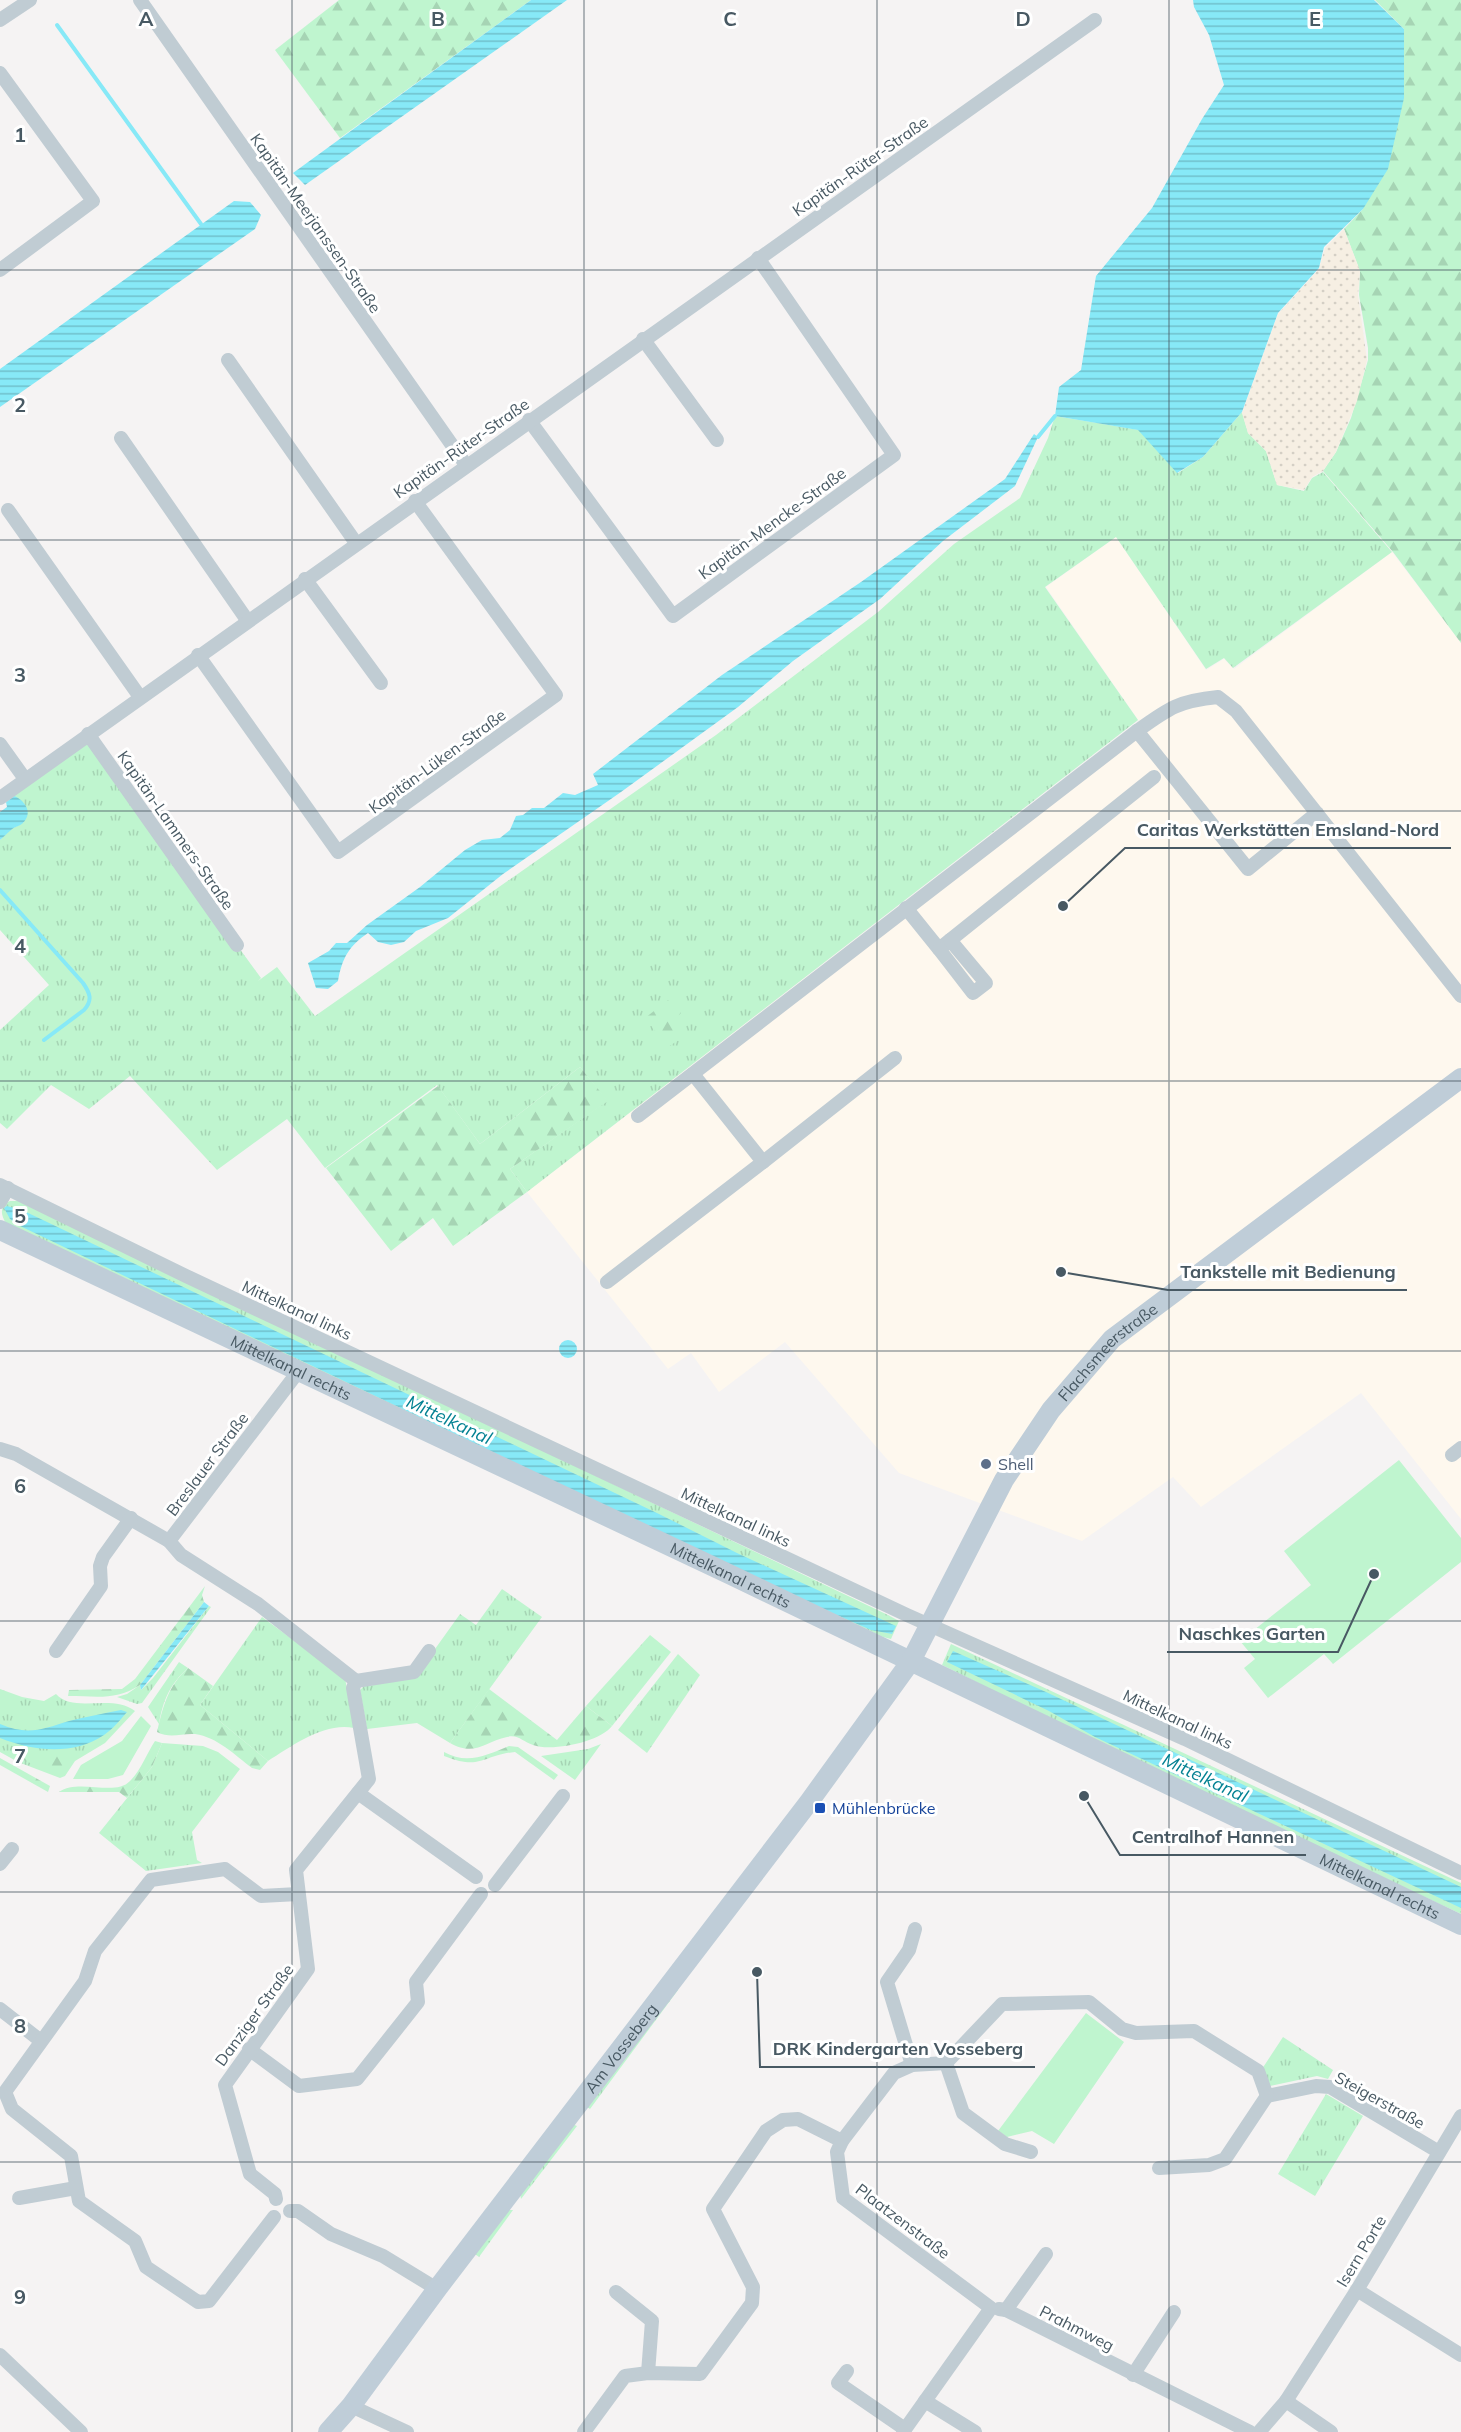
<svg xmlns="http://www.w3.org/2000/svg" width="1461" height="2432" font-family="Mulish,sans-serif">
  <defs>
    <pattern id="grass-tufts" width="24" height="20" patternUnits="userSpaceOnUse" patternTransform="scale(1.5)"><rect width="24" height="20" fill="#bff5cf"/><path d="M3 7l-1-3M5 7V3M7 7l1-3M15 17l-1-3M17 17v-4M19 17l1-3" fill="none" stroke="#a6d4b4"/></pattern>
    <pattern id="forest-firs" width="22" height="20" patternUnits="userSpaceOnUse" patternTransform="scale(1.5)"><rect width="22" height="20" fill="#bff5cf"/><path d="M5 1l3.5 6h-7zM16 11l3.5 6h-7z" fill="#a6d4b4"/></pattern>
    <pattern id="sand-dots" width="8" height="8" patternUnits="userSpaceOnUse" patternTransform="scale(1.5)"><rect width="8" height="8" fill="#f6efe3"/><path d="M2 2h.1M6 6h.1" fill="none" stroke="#d4cfc5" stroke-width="1.8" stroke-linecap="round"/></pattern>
    <pattern id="water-rules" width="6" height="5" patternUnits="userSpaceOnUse" patternTransform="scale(1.5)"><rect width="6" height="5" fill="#87e9f7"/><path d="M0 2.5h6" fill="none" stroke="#70c0cc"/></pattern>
  </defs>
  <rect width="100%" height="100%" fill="#f5f3f3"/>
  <polygon fill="#fef8ee" points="1116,537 1206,670 1224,659 1234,669 1392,552 1461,643 1461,1519 1361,1393 1201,1507 1173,1477 1082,1541 899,1473 785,1342 719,1392 691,1353 668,1369 527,1192 1139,721 1046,587"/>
  <g fill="url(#grass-tufts)">
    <polygon points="1242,412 1248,433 1266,451 1277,485 1304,491 1312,478 1323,472 1392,552 1233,668 1224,658 1206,669 1116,537 1045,587 1138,720 527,1192 510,1169 607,1101 580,1067 480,1144 437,1085 325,1168 287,1119 217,1170 130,1076 89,1109 51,1085 7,1129 0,1123 0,1030 49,985 0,930 0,840 10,830 24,822 14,796 83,742 92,746 261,978 258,981 277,967 315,1016 716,735 878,612 954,544 1020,498 1048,438 1055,416 1139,430 1178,473 1203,457"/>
    <path d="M10,1201H19L888,1615L899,1621L891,1639L883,1637L6,1223C0,1214 0,1206 10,1201Z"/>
    <polygon points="502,1589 542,1617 450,1743 417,1723 367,1729 360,1690 365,1685 415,1677 460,1614 476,1625"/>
    <polygon points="209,1606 211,1607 142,1703 137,1704 117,1697 127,1694 140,1685 141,1690 153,1678"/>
    <path d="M262,1617L345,1678L354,1728C324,1722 292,1746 268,1761L200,1705Z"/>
    <polygon points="650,1635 671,1652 612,1726 586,1706"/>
    <polygon points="951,1644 1461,1883 1461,1914 1133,1760 942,1665"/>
    <polygon points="678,1654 700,1675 647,1753 618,1730"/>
    <path d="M179,1662L188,1668C170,1684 163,1700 159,1724L148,1707Z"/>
    <path d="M0,1689L22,1697L44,1701L56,1694C74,1714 112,1693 135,1711L105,1743L75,1761L65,1776L60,1778L18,1762L0,1752Z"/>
    <polygon points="162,1743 203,1746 218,1752 240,1769 192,1832 197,1860 202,1863 146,1871 99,1833 152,1767"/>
    <polygon points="601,1744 575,1780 541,1756 588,1749"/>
    <polygon points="675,1988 678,1990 590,2109 586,2106"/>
    <polygon points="1283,2037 1333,2070 1328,2079 1317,2076 1270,2086 1262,2069"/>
    <polygon points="1326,2094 1363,2116 1315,2196 1278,2174"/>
    <polygon points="572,2124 577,2126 521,2199 520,2193"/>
    <polygon points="507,2210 513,2210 479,2257 475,2254"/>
  </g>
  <g fill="url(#forest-firs)">
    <polygon points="339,0 531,0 340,138 275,50"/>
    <polygon points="1375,0 1461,0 1461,643 1393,552 1323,471 1336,452 1351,418 1368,360 1368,348 1359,295 1360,271 1344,229 1363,209 1404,29"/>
    <polygon points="668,1000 681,1013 672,1022 683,1037 668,1047 645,1018"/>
    <polygon points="580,1067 608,1101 510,1169 527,1192 453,1246 433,1218 391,1251 326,1168 438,1086 480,1144"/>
    <path d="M205,1586L202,1595L204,1602L140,1685C116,1701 96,1696 68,1696L69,1690L122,1689L135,1679Z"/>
    <path d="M188,1668L213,1686L200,1705L268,1761L260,1770L252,1768C235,1755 217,1737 195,1734C181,1733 171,1739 157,1732C163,1706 168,1686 188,1668Z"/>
    <path d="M489,1689L557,1740L586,1706L612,1726C600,1742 552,1752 533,1745C523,1742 518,1734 507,1737C484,1742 475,1757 450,1743Z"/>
    <path d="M155,1741L162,1743L152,1767L127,1798L119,1792H59C79,1778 115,1797 130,1781C141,1770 147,1753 155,1741Z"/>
    <path d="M509,1746L518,1747L558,1775L554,1780L515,1752C482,1755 482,1771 444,1756V1752C467,1765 487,1755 509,1746Z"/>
    <polygon points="24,1752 68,1757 66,1768 57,1775 19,1758"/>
    <polygon points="0,1758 50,1786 48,1792 0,1765"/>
  </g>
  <polygon fill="url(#sand-dots)" points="1344,229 1360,271 1358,295 1367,360 1357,401 1336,452 1323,471 1312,477 1304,490 1277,485 1266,451 1248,433 1242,413 1278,314 1319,269 1325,248"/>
  <g fill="#bff5cf">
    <polygon points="1399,1460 1461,1538 1461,1562 1333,1664 1324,1654 1268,1698 1244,1668 1255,1659 1240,1641 1311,1585 1284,1551"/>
    <polygon points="141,1716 151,1726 123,1775 108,1779 73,1779 81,1765 122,1741"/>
    <polygon points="1086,2013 1124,2042 1054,2144 1032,2131 1007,2137 998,2131"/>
  </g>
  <g fill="url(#water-rules)">
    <polygon points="531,0 567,0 305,185 293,173"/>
    <polygon points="1193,0 1374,0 1404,29 1404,98 1388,169 1363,209 1324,247 1319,268 1278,313 1242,412 1203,457 1177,473 1138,430 1055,416 1059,387 1081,370 1096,276 1152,208 1202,119 1224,85 1209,35 1194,7"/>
    <polygon points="234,201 250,202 261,215 255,229 0,407 0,369"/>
    <path d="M1034,434L1038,437L1015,486L943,541L880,599L793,661L738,707L621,792L503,874L448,918L416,931L404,942L391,945L378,942L368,933C349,946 342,958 338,981L328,989L316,988L308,963L329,951L336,943H347L367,925L420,887L465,850L482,840L500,838L510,830L516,816L523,815L532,808H544L563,793L575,795L598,785L593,774L722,675L861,582L1005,479Z"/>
    <path d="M14,796C24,800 34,812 23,823C20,826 14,827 11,830C7,833 4,837 0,840V812L7,807L6,802Z"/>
    <polygon points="7,1206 24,1211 659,1514 739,1554 896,1626 892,1634 871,1630 793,1596 18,1225 10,1219 4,1208"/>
    <circle cx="568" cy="1349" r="9"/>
    <polygon points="204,1602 209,1606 141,1690 140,1685"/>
    <polygon points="953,1651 1046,1692 1461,1887 1461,1908 1095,1737 1049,1711 947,1662"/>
    <path d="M121,1710L127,1712C120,1720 113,1729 104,1735C73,1756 33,1751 0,1738V1724C28,1736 43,1729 69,1721C86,1717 104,1713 121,1710Z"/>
  </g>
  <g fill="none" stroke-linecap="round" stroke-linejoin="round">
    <g stroke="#87e9f7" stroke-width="4">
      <polyline points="57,25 201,224"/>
      <polyline points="1038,437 1055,416"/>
      <path d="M0,890L83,983C90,993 93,1000 84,1010L44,1040"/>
    </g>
    <g stroke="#c0ccd3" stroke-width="14">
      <polyline points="140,0 466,465"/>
      <polyline points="0,20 30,0"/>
      <polyline points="0,73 93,201 0,270"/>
      <polyline points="643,339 717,440"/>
      <polyline points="228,360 356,543"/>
      <polyline points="529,420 673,616 894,455 758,258"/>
      <polyline points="121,438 247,620"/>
      <polyline points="8,510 140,697"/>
      <polyline points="305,579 381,683"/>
      <polyline points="198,655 338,852 556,695 415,501"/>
      <polyline points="88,734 237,945"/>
      <polyline points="0,744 25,779"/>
      <polyline points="0,798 1095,20"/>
      <path d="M1317,813L1248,869L1137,731C1169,708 1178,701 1218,697L1236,711L1461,996"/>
      <polyline points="906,908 939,949 1154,777"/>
      <polyline points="939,949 973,993 986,983 950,940"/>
      <polyline points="638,1116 1137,731"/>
      <polyline points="763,1162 895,1058"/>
      <polyline points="0,1185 186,1276 907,1615 1185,1739 1461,1873"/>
      <polyline points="0,1202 8,1188"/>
      <polyline points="607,1282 763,1162 693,1074"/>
      <polyline points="0,1449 16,1454 169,1541 181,1555 258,1604 356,1681"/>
      <polyline points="1452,1455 1461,1448"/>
      <polyline points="169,1541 298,1372"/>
      <polyline points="56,1651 101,1586 100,1566 103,1557 131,1518"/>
      <polyline points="358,1793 476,1877"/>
      <polyline points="0,1864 12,1849"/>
      <polyline points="495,1885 563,1796"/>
      <polyline points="0,2009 41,2041"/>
      <polyline points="249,2049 299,2086 357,2079 418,2002 416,1982 481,1894"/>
      <polyline points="946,2063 963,2113 1005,2144 1031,2152"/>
      <polyline points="912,2065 887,1982 909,1950 915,1929"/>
      <polyline points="1159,2168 1209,2165 1225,2159 1267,2096 1316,2086 1330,2087 1439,2152"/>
      <polyline points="19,2198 76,2188"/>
      <polyline points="276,2199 275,2194 250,2174 225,2085 308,1969 296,1870 369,1779 353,1688 356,1681 414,1672 429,1651"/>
      <polyline points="290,2211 298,2211 331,2234 383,2256 437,2289"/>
      <polyline points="274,2217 209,2301 198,2302 146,2267 135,2241 79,2201 71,2156 12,2109 5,2092 85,1981 95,1951 151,1880 225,1869 261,1896 298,1894"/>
      <polyline points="1357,2290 1461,2355"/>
      <polyline points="616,2292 652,2321 648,2373"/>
      <polyline points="999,2309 1006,2310 1046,2254"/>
      <polyline points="1006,2310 1250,2432"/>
      <polyline points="0,2355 81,2432"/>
      <polyline points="847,2371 838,2383 905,2429"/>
      <polyline points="1133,2375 1174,2312"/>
      <polyline points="925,2401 975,2432"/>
      <polyline points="1286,2401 1331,2432"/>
      <polyline points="351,2406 407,2432"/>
      <polyline points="584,2432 625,2376 648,2373 700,2374 752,2303 753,2287 713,2209 766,2131 783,2120 798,2119 842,2141"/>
      <polyline points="903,2432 991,2308 843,2198 837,2152 842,2141 894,2073 912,2065 946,2063 1002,2004 1089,2002 1122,2029 1136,2033 1194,2031 1258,2071 1267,2096"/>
      <polyline points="1259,2432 1286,2401 1357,2290 1461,2116"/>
    </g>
    <g stroke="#bfcdd8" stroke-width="20">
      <path id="s1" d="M0,1230L731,1575L1461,1925"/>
      <path id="s2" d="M328,2432L351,2406L437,2289L809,1802L911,1661L1004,1480L1051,1410L1112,1339L1461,1078"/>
    </g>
  </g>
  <path fill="none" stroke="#485963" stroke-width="1.5" stroke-opacity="0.55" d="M292,0V2432M584,0V2432M877,0V2432M1169,0V2432M0,270H1461M0,540H1461M0,811H1461M0,1081H1461M0,1351H1461M0,1621H1461M0,1892H1461M0,2162H1461"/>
  <circle fill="#5c6f8a" stroke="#fff" stroke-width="2" cx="986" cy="1464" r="6"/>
  <rect fill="#1a4fb4" stroke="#fff" stroke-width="2" x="814" y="1802" width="12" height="12" rx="3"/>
  <g text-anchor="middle" stroke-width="6" stroke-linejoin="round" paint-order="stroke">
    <g font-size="16" fill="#485963" stroke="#fff">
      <text transform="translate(860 166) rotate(-35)" y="6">Kapitän-Rüter-Straße</text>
      <text transform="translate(316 223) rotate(55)" y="6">Kapitän-Meerjanssen-Straße</text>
      <text transform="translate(461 448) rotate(-35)" y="6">Kapitän-Rüter-Straße</text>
      <text transform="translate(772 523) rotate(-36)" y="6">Kapitän-Mencke-Straße</text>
      <text transform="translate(437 761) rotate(-36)" y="6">Kapitän-Lüken-Straße</text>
      <text transform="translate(176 830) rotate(55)" y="6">Kapitän-Lammers-Straße</text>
      <text transform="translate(297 1310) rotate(25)" y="6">Mittelkanal links</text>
      <text dy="6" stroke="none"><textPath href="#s2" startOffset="1336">Flachsmeerstraße</textPath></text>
      <text dy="6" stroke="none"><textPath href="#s1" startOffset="322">Mittelkanal rechts</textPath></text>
      <text transform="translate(207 1464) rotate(-53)" y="6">Breslauer Straße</text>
      <text transform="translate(736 1517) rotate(25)" y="6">Mittelkanal links</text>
      <text dy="6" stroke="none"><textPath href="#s1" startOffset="808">Mittelkanal rechts</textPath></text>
      <text transform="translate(1178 1719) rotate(25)" y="6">Mittelkanal links</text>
      <text dy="6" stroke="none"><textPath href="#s1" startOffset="1528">Mittelkanal rechts</textPath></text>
      <text transform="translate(254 2015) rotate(-54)" y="6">Danziger Straße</text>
      <text dy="6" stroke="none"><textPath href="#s2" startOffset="483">Am Vosseberg</textPath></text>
      <text transform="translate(1380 2100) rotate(29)" y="6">Steigerstraße</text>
      <text transform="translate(903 2221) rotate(37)" y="6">Plaatzenstraße</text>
      <text transform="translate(1361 2251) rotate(-59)" y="6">Isern Porte</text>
      <text transform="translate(1077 2328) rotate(27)" y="6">Prahmweg</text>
    </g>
    <g font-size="16" fill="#4e5e75" stroke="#fff" text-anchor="start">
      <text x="998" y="1470">Shell</text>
    </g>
    <g font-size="16" fill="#164399" stroke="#fff" text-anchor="start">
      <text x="832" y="1814">Mühlenbrücke</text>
    </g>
    <g font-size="18" font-style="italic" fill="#048293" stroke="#fff">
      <text transform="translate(449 1420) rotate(25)" y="6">Mittelkanal</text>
      <text transform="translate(1205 1778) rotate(25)" y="6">Mittelkanal</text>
    </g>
  </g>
  <g font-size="20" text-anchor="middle" font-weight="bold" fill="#485963" stroke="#fff" stroke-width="6" stroke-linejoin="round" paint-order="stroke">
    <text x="146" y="26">A</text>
    <text x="438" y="26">B</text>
    <text x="730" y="26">C</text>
    <text x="1023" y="26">D</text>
    <text x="1315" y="26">E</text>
    <text x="20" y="142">1</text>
    <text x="20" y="412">2</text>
    <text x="20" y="682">3</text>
    <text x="20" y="953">4</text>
    <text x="20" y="1223">5</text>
    <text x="20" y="1493">6</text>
    <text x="20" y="1763">7</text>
    <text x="20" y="2033">8</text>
    <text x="20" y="2304">9</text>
  </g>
  <path fill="none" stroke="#485963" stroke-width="2" d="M1063 906L1125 848H1451M1061 1272L1168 1290H1407M1374 1574L1338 1652H1167M1084 1796L1120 1855H1306M757 1972L760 2067H1035"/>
  <g fill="#485963" stroke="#fff" stroke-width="2">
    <circle cx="1063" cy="906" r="6"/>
    <circle cx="1061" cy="1272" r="6"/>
    <circle cx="1374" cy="1574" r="6"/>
    <circle cx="1084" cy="1796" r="6"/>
    <circle cx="757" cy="1972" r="6"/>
  </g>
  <g font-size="18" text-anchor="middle" font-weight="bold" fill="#485963" stroke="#fff" stroke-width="6" stroke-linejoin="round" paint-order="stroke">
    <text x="1288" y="836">Caritas Werkstätten Emsland-Nord</text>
    <text x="1288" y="1278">Tankstelle mit Bedienung</text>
    <text x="1252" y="1640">Naschkes Garten</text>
    <text x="1213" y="1843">Centralhof Hannen</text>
    <text x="898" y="2055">DRK Kindergarten Vosseberg</text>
  </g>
</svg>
